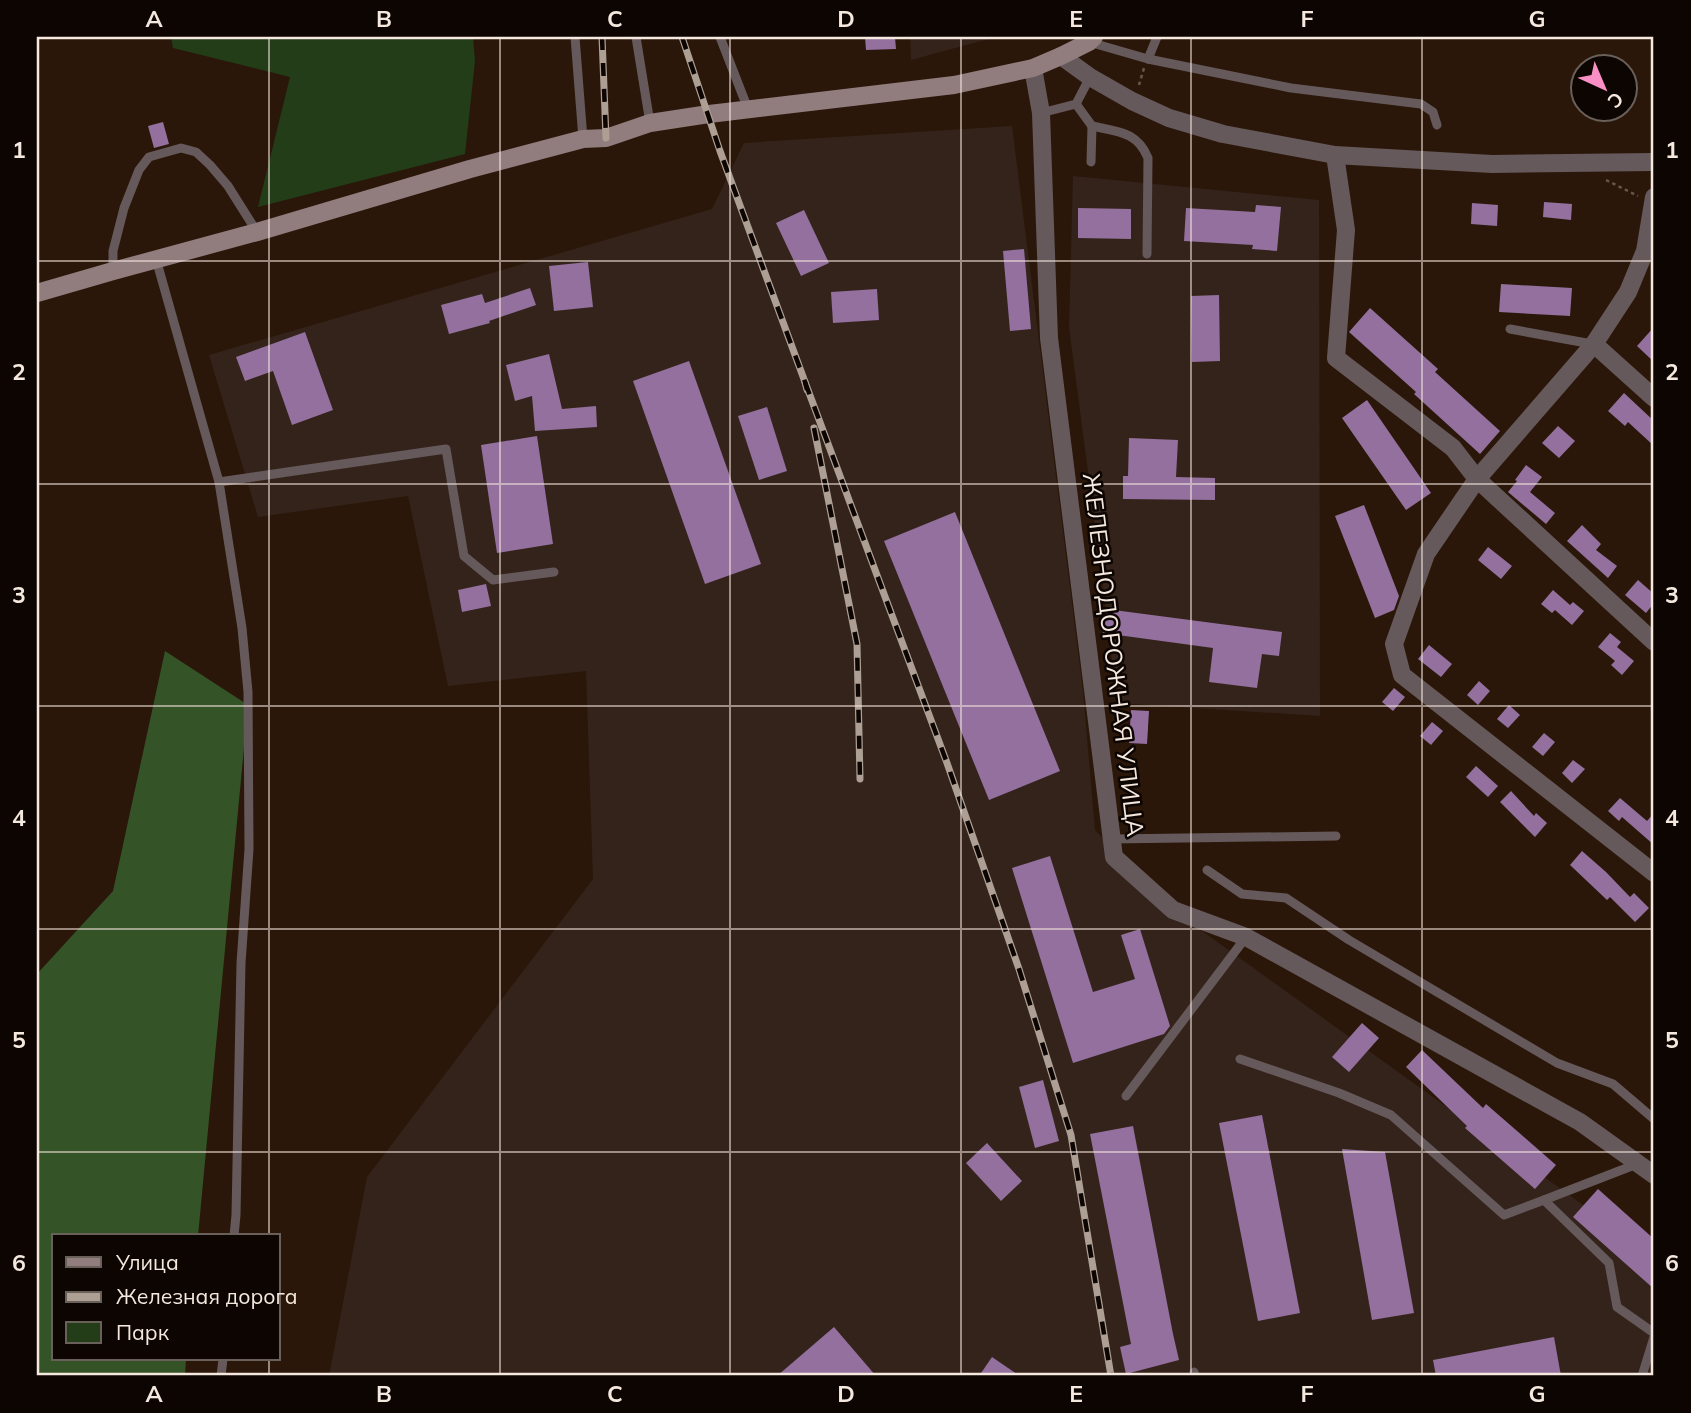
<svg xmlns="http://www.w3.org/2000/svg" width="1691" height="1413" font-family="Mulish,sans-serif">
  <rect width="100%" height="100%" fill="#2a1709"/>
  <g fill="#34231b">
    <polygon points="910,37 996,37 911,60"/>
    <polygon points="1012,126 1083,691 1095,830 1173,910 1654,1256 1654,1376 329,1376 367,1177 593,879 586,671 448,686 408,496 258,517 209,355 712,209 744,143"/>
    <polygon points="1073,176 1319,200 1320,716 1117,703 1106,609 1069,327"/>
  </g>
  <polygon fill="#223d18" points="171,37 473,37 475,61 465,154 258,207 290,77 173,48"/>
  <polygon fill="#345428" points="165,651 248,705 198,1236 54,1236 54,1359 186,1359 185,1376 37,1376 37,974 113,891"/>
  <g fill="#93709e">
    <polygon points="865,37 895,37 896,49 866,50"/>
    <polygon points="163,122 169,144 154,148 148,126"/>
    <polygon points="1544,202 1572,204 1571,220 1543,217"/>
    <polygon points="1472,203 1498,205 1497,226 1471,224"/>
    <polygon points="1256,205 1281,207 1277,251 1252,249 1253,245 1184,241 1186,208 1255,212"/>
    <polygon points="1078,208 1131,209 1131,239 1078,238"/>
    <polygon points="804,210 829,263 801,276 776,223"/>
    <polygon points="1024,249 1031,329 1010,331 1003,251"/>
    <polygon points="588,262 593,307 554,311 549,266"/>
    <polygon points="1501,284 1572,288 1570,316 1499,312"/>
    <polygon points="530,288 536,305 489,321 490,323 449,334 441,305 482,294 485,303"/>
    <polygon points="877,289 879,320 833,323 831,292"/>
    <polygon points="1219,295 1220,361 1192,362 1191,296"/>
    <polygon points="1370,308 1438,369 1435,372 1500,431 1480,454 1414,394 1416,392 1349,332"/>
    <polygon points="1654,327 1654,362 1637,346"/>
    <polygon points="305,332 333,410 292,425 273,371 245,381 236,357"/>
    <polygon points="549,354 562,409 596,406 597,427 535,431 532,396 515,401 506,365"/>
    <polygon points="689,361 761,564 705,584 633,381"/>
    <polygon points="1624,393 1654,421 1654,446 1628,422 1625,426 1608,411"/>
    <polygon points="1367,400 1431,493 1406,510 1342,418"/>
    <polygon points="767,407 787,471 759,480 738,416"/>
    <polygon points="1558,426 1575,441 1559,458 1542,443"/>
    <polygon points="537,436 553,544 497,553 481,445"/>
    <polygon points="1129,438 1178,440 1176,477 1215,478 1215,500 1123,499 1123,476 1128,476"/>
    <polygon points="1526,465 1542,477 1530,492 1555,513 1546,524 1508,492 1517,481 1515,480"/>
    <polygon points="1364,505 1399,596 1394,610 1375,618 1335,516"/>
    <polygon points="955,512 1060,771 989,800 884,541"/>
    <polygon points="1582,525 1601,544 1596,550 1617,566 1608,578 1567,541"/>
    <polygon points="1488,547 1512,566 1501,579 1478,560"/>
    <polygon points="1638,580 1654,594 1654,603 1646,613 1625,595"/>
    <polygon points="486,584 491,606 462,612 458,590"/>
    <polygon points="1553,590 1570,605 1573,602 1584,611 1572,625 1555,610 1552,613 1541,604"/>
    <polygon points="1106,609 1282,632 1279,656 1262,654 1257,688 1209,682 1213,648 1103,633"/>
    <polygon points="1610,633 1621,642 1617,647 1634,661 1622,675 1611,665 1615,661 1598,647"/>
    <polygon points="1429,645 1452,664 1441,677 1418,659"/>
    <polygon points="1479,681 1490,691 1478,705 1467,695"/>
    <polygon points="1394,688 1405,697 1393,711 1382,702"/>
    <polygon points="1509,705 1520,715 1508,728 1497,719"/>
    <polygon points="1131,710 1149,711 1147,744 1129,743"/>
    <polygon points="1432,722 1443,731 1431,745 1420,736"/>
    <polygon points="1544,733 1555,742 1543,756 1532,747"/>
    <polygon points="1573,760 1585,769 1572,783 1562,773"/>
    <polygon points="1476,766 1498,786 1488,797 1466,777"/>
    <polygon points="1511,791 1534,816 1536,813 1547,823 1535,837 1500,802"/>
    <polygon points="1620,798 1647,821 1654,813 1654,845 1622,817 1619,821 1608,811"/>
    <polygon points="1582,851 1606,872 1630,897 1634,893 1649,908 1635,922 1610,897 1607,900 1570,865"/>
    <polygon points="1050,856 1093,992 1135,979 1121,935 1140,929 1170,1026 1164,1034 1073,1063 1012,868"/>
    <polygon points="1362,1023 1379,1038 1349,1072 1332,1057"/>
    <polygon points="1422,1050 1483,1108 1486,1104 1556,1165 1535,1189 1465,1128 1467,1126 1406,1067"/>
    <polygon points="1043,1080 1059,1141 1035,1148 1019,1087"/>
    <polygon points="1262,1115 1300,1313 1258,1321 1219,1123"/>
    <polygon points="1133,1126 1173,1334 1179,1360 1126,1374 1120,1347 1131,1344 1090,1134"/>
    <polygon points="987,1143 1022,1181 1001,1201 966,1163"/>
    <polygon points="1342,1149 1385,1152 1414,1313 1372,1320"/>
    <polygon points="1598,1189 1654,1239 1654,1289 1573,1217"/>
    <polygon points="834,1327 876,1376 777,1376"/>
    <polygon points="1554,1337 1561,1376 1436,1376 1433,1360"/>
    <polygon points="992,1357 1020,1376 979,1376"/>
  </g>
  <g fill="none" stroke-linecap="round" stroke-linejoin="round">
    <g stroke="#675649" stroke-width="2.5" stroke-dasharray="3.5 3.5" stroke-linecap="butt">
      <polyline points="1139,85 1144,68"/>
      <polyline points="1606,180 1638,196"/>
    </g>
    <g stroke="#66595b" stroke-width="9">
      <polyline points="575,37 583,139"/>
      <polyline points="636,37 650,123"/>
      <polyline points="720,37 748,109"/>
      <polyline points="1089,42 1148,59 1291,88 1421,104 1433,112 1437,125"/>
      <polyline points="1148,59 1157,37"/>
      <path d="M1076,104L1092,126C1118,132 1137,131 1148,158L1147,254"/>
      <polyline points="1041,113 1076,104 1090,77"/>
      <polyline points="1091,162 1092,126"/>
      <polyline points="156,259 219,482 242,628 248,692 249,849 241,963 236,1215 234,1236"/>
      <polyline points="113,271 113,251 124,208 139,170 149,157 181,148 196,152 210,165 228,186 257,232"/>
      <polyline points="1510,329 1592,344"/>
      <polyline points="219,482 446,449 464,556 493,580 554,572"/>
      <polyline points="1112,839 1336,836"/>
      <polyline points="1207,870 1242,894 1286,898 1349,940 1557,1063 1613,1084 1654,1119"/>
      <polyline points="1240,1059 1339,1093 1391,1115 1504,1215 1544,1200"/>
      <polyline points="1126,1096 1246,937"/>
      <polyline points="1637,1164 1544,1200 1609,1263 1617,1307 1654,1333"/>
      <polyline points="1194,1372 1195,1376"/>
      <polyline points="221,1376 223,1359"/>
      <polyline points="1642,1376 1654,1337"/>
    </g>
    <g stroke="#66595b" stroke-width="18">
      <polyline points="1061,56 1090,77 1132,101 1169,118 1223,134 1335,155 1492,164 1654,162"/>
      <polyline points="1033,68 1041,113 1049,338 1114,857 1173,910 1246,937 1580,1122 1654,1175"/>
      <polyline points="1335,155 1346,230 1336,358 1453,448 1477,479 1654,642"/>
      <polyline points="1654,197 1645,251 1628,292 1594,344 1477,479 1426,554 1394,644 1402,675 1654,873"/>
      <polyline points="1594,344 1654,398"/>
    </g>
    <polyline stroke="#917c7e" stroke-width="18" points="37,293 113,271 257,232 470,169 583,139 606,138 650,123 709,114 954,85 1033,68 1061,56 1089,42 1094,37"/>
    <g stroke="#ae9f94" stroke-width="7">
      <g id="rail">
        <polyline points="602,37 606,138"/>
        <polyline points="682,37 720,151 805,382 807,390"/>
        <polyline points="805,382 947,763 1019,969 1071,1135 1111,1376"/>
        <polyline points="814,428 857,644 860,779"/>
      </g>
    </g>
    <use href="#rail" stroke="#0c0502" stroke-width="4.5" stroke-dasharray="13" stroke-linecap="butt"/>
  </g>
  <path fill="none" stroke="#f5e8de" stroke-width="2" stroke-opacity="0.55" d="M269,37V1236M500,37V1376M730,37V1376M961,37V1376M1191,37V1376M1422,37V1376M37,261H1654M37,484H1654M37,706H1654M37,929H1654M37,1152H1654M269,1359V1376"/>
  <g text-anchor="middle" stroke-width="5" stroke-linejoin="round" paint-order="stroke">
    <g font-size="24" fill="#f5e8de" stroke="#0c0502">
      <text transform="translate(1113 655) rotate(83)" y="8">ЖЕЛЕЗНОДОРОЖНАЯ УЛИЦА</text>
    </g>
  </g>
  <rect width="1691" height="1413" fill="none" stroke="#0c0502" stroke-width="77"/>
  <rect x="52" y="1234" width="228" height="126" fill="#0c0502" stroke="#69605a" stroke-width="2"/>
  <rect x="66" y="1257" width="35" height="10" fill="#917c7e" stroke="#69605a" stroke-width="2"/>
  <text x="116" y="1270" font-size="21" fill="#f5e8de">Улица</text>
  <rect x="66" y="1292" width="35" height="10" fill="#ae9f94" stroke="#69605a" stroke-width="2"/>
  <text x="116" y="1304" font-size="21" fill="#f5e8de">Железная дорога</text>
  <rect x="66" y="1322" width="35" height="21" fill="#223d18" stroke="#69605a" stroke-width="2"/>
  <text x="116" y="1340" font-size="21" fill="#f5e8de">Парк</text>
  <g transform="translate(1604 88) rotate(136)"><circle r="33" fill="#0c0502" stroke="#69605a" stroke-width="2"/>
  <path d="M0-5L12 26L0 18L-12 26Z" fill="#fa8fc6"/>
  <text y="-10" font-size="19" font-weight="bold" text-anchor="middle" fill="#f5e8de">С</text>
  </g>
  <rect x="38" y="38" width="1614" height="1336" fill="none" stroke="#f5e8de" stroke-width="2.5"/>
  <g font-size="23" text-anchor="middle" font-weight="bold" fill="#f5e8de">
    <text x="154" y="27">A</text>
    <text x="384" y="27">B</text>
    <text x="615" y="27">C</text>
    <text x="846" y="27">D</text>
    <text x="1076" y="27">E</text>
    <text x="1307" y="27">F</text>
    <text x="1537" y="27">G</text>
    <text x="19" y="158">1</text>
    <text x="1672" y="158">1</text>
    <text x="19" y="380">2</text>
    <text x="1672" y="380">2</text>
    <text x="19" y="603">3</text>
    <text x="1672" y="603">3</text>
    <text x="19" y="826">4</text>
    <text x="1672" y="826">4</text>
    <text x="19" y="1048">5</text>
    <text x="1672" y="1048">5</text>
    <text x="19" y="1271">6</text>
    <text x="1672" y="1271">6</text>
    <text x="154" y="1402">A</text>
    <text x="384" y="1402">B</text>
    <text x="615" y="1402">C</text>
    <text x="846" y="1402">D</text>
    <text x="1076" y="1402">E</text>
    <text x="1307" y="1402">F</text>
    <text x="1537" y="1402">G</text>
  </g>
</svg>
